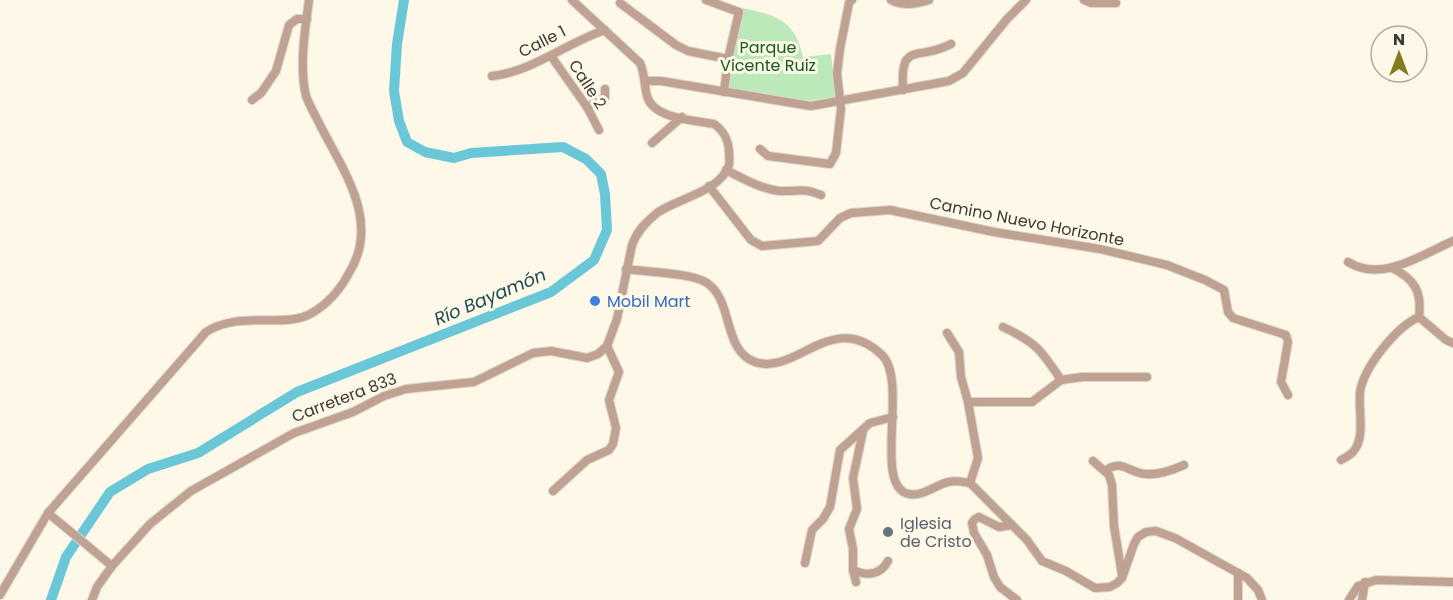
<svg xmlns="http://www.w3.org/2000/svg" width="1453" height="600" font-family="Poppins,sans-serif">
  <rect width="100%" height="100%" fill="#fef8e9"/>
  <path fill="#bbe9ba" d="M742,8C776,15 795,20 803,57L831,54L836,97L805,101L729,88L726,84Z"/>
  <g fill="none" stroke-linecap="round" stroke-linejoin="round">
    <polyline stroke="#69c7d7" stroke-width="10" points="51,600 66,557 110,492 148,469 198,453 297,392 551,292 594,260 607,230 605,194 601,174 586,159 563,147 471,153 454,158 425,152 407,142 399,121 394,91 397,44 404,0"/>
    <g stroke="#dbd6c8" stroke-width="10">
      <g id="minor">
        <polyline points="706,0 739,12 728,59 724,92"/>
        <path d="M891,0C902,6 917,4 929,0"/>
        <polyline points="1084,0 1091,3 1116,3"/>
        <polyline points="620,3 676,45 688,51 728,59"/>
        <polyline points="551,56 587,107 599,130"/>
        <path d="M492,76C532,72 566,43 605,30"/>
        <polyline points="646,81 661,81 811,106 949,81 963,73 1007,19 1026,0"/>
        <path d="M903,90C900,39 918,62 951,44"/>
        <polyline points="252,100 261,93 276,71 289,25 297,19 307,19"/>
        <polyline points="587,107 605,98 605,89"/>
        <polyline points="652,143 682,117"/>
        <polyline points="760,149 768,156 830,164 836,153 841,109 837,73 840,49 849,3 852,0"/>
        <path d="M726,170C742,178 761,189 779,191C798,192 801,187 821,195"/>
        <polyline points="709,186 751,240 762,246 818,241 840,218 851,213 890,210 994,232 1100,249 1167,265 1205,280 1224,290 1228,312 1233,318 1286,335 1288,342 1281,382 1288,395"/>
        <path d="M1348,262C1382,283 1421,255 1453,241"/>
        <path d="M1392,268C1415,279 1422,292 1419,317L1446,340L1453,343"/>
        <path d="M626,269C645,272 693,273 707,283C734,301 722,350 755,362C796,376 833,308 882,355C909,381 872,487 909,494C922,497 936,485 948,482C956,480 963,482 970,483L1027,540L1042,561L1066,571L1095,588L1110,587L1117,583L1122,578L1134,544L1138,537L1146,532L1156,531L1175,538L1247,578L1258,590L1262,600"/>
        <path d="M1003,327C1037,343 1041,350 1061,380"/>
        <polyline points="947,333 959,352 961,377 968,402 978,458 970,483"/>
        <polyline points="968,402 1032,402 1061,380 1082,377 1147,377"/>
        <path d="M1341,460C1345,458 1350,455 1353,452C1366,437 1358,411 1360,392C1364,367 1396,327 1419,317"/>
        <polyline points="1093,461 1109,475 1112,485 1114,526 1122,575"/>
        <path d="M1105,471C1122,458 1128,473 1146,474C1159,475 1173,470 1184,465"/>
        <polyline points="553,491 587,460 609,450 613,444 616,428 609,400 619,372 607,346"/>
        <polyline points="48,513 112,566"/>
        <polyline points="1012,525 999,527 979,517 975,519 972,523 974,533 987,555 994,577 1000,587 1017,600"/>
        <polyline points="805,563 812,530 823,519 830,507 840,450 870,423 893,417"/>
        <path d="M853,570C866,576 880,576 888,561"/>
        <polyline points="1238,573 1238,600"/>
        <polyline points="856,582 853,570 853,549 849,529 857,509 853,478 863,431"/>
        <path d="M0,595L48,513L206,332C240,310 285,329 312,313C329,303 340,290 349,273C382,220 341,168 318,121C314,113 309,104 306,96C299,66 305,30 309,0"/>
        <path d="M92,600L97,587L112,566L150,524L191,491L294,433L353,412L384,396L406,389L474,382L533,353L551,351L587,358L598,354L607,346L617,319L632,245C637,231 646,222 657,213C678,198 720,192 729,165C730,161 729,155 729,151C728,139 724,131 714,124C694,120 653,119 647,96C644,85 645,74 640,63L572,0"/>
        <polyline points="1349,600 1358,586 1376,580 1453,582"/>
        <polyline points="1362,600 1365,582"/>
      </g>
    </g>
    <use href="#minor" stroke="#c0a293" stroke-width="8"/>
  </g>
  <circle fill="#3f7fe0" stroke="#fef8e9" stroke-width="2" cx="595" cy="301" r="6"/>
  <circle fill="#6b7280" stroke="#fef8e9" stroke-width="2" cx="888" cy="532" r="6"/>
  <g text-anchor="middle" stroke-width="6" stroke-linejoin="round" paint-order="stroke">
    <g font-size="16" fill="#3c3a34" stroke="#fef8e9">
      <text transform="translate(542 41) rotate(-27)" y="6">Calle 1</text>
      <text transform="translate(588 84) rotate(57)" y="6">Calle 2</text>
      <text transform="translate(1027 221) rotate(11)" y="6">Camino Nuevo Horizonte</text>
      <text transform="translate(344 397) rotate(-21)" y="6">Carretera 833</text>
    </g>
    <g font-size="16" fill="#135d1a" stroke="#fef8e9">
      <text x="768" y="53">Parque<tspan x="768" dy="18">Vicente Ruiz</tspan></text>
    </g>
    <g font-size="16" fill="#366cbe" stroke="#fef8e9" text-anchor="start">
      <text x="607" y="307">Mobil Mart</text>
    </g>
    <g font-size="16" fill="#5b616d" stroke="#fef8e9" text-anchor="start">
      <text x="900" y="529">Iglesia<tspan x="900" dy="18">de Cristo</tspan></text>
    </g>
    <g font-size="18" font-style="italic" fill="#1e4a51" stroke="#fef8e9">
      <text transform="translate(490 297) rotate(-23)" y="6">Río Bayamón</text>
    </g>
  </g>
  <g transform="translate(1399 54)"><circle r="28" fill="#fef8e9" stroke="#b0aca1" stroke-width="1.5"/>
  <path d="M0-4.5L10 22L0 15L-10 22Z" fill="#847a1f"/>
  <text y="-9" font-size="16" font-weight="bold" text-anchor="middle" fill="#3c3a34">N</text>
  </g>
</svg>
